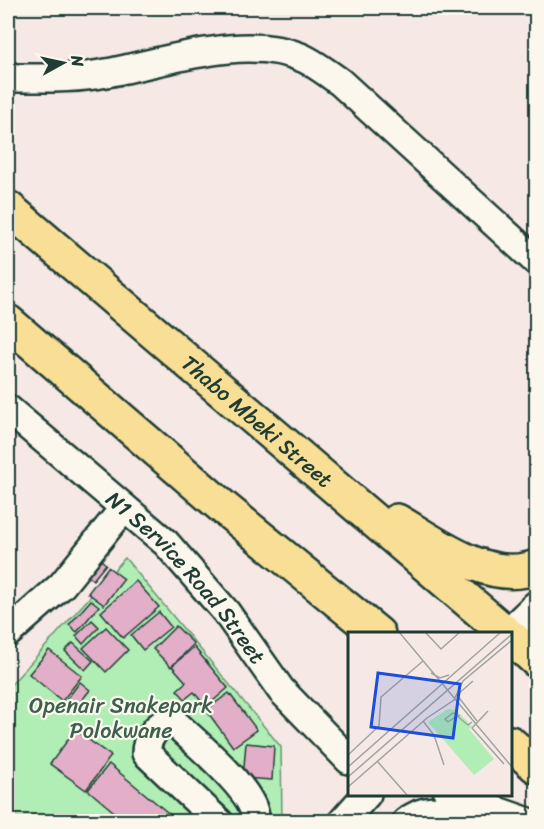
<svg xmlns="http://www.w3.org/2000/svg" width="544" height="829" font-family="Sriracha,sans-serif">
  <rect width="100%" height="100%" fill="#f6e8e5"/>
  <filter id="ink" filterUnits="userSpaceOnUse"><feTurbulence type="fractalNoise" baseFrequency=".0167" numOctaves="2"/><feDisplacementMap in="SourceGraphic" scale="12" xChannelSelector="R" yChannelSelector="G"/><feConvolveMatrix kernelMatrix="1 2 1 2 8 2 1 2 1" color-interpolation-filters="sRGB"/></filter>
  <g filter="url(#ink)">
    <polygon fill="#b0eeb5" stroke="#689674" stroke-width="1.5" points="125,558 281,747 282,821 8,822 8,688"/>
    <g fill="#e3aec8" stroke="#1f3d34" stroke-width="1.5">
      <polygon points="93,554 106,564 93,580 80,570"/>
      <polygon points="108,567 124,579 104,605 88,593"/>
      <polygon points="136,581 159,607 123,638 101,612"/>
      <polygon points="91,600 99,606 77,632 69,625"/>
      <polygon points="159,612 171,627 143,650 131,635"/>
      <polygon points="92,620 99,627 83,644 76,636"/>
      <polygon points="176,626 194,644 171,667 153,649"/>
      <polygon points="106,627 128,650 106,672 83,648"/>
      <polygon points="73,643 93,661 85,670 65,651"/>
      <polygon points="194,647 228,688 206,707 194,692 185,699 177,690 186,682 172,666"/>
      <polygon points="49,650 82,676 62,701 29,674"/>
      <polygon points="80,682 90,690 73,711 64,703"/>
      <polygon points="229,693 257,730 233,747 206,710"/>
      <polygon points="75,730 111,756 86,790 50,764"/>
      <polygon points="246,743 274,746 272,780 243,778"/>
      <polygon points="109,764 179,822 126,822 88,790"/>
    </g>
    <g fill="none" stroke-linecap="round" stroke-linejoin="round">
      <g stroke="#1f3d34" stroke-width="32">
        <g id="minor">
          <path d="M8,75L14,78C45,78 77,79 106,73C166,62 247,32 305,59C317,65 329,74 340,82L536,261"/>
          <path id="s1" d="M8,409L166,543L226,612L281,690L349,760"/>
          <polyline points="8,633 62,585 124,508"/>
          <polyline points="506,634 536,605"/>
          <polyline points="448,794 529,822"/>
          <path d="M219,822L146,753C146,740 155,727 167,721L175,723C194,742 260,794 255,822"/>
          <polyline points="342,822 367,794"/>
          <path d="M406,822C423,808 439,807 455,822"/>
        </g>
      </g>
      <g stroke="#1f3d34" stroke-width="38">
        <g id="major">
          <path id="s2" d="M8,208L507,634"/>
          <polyline points="8,322 224,508 378,634"/>
          <path d="M397,521C437,544 489,585 536,567"/>
          <polyline points="510,636 536,660"/>
          <polyline points="510,743 536,766"/>
        </g>
      </g>
      <use href="#minor" stroke="#fbf7ec" stroke-width="27"/>
      <use href="#major" stroke="#f9df96" stroke-width="33"/>
    </g>
  </g>
  <g text-anchor="middle" stroke-width="4.5" stroke-linejoin="round" paint-order="stroke">
    <g font-size="22" fill="#1f3d34" stroke="#fbf7ec">
      <text dy="8" stroke="none"><textPath href="#s2" startOffset="328">Thabo Mbeki Street</textPath></text>
      <text dy="8" stroke="none"><textPath href="#s1" startOffset="246">N1 Service Road Street</textPath></text>
    </g>
    <g font-size="22" fill="#3c604e" stroke="#fbf7ec">
      <text x="121" y="713">Openair Snakepark<tspan x="121" dy="25">Polokwane</tspan></text>
    </g>
  </g>
  <g transform="translate(348 632)">
    <rect width="164" height="164" fill="#f6e8e5"/>
    <path d="M100,77L108,78L124,94L121,97L146,127L126,143L80,90Z" fill="#b0eeb5"/>
    <path fill="none" stroke="#a0a49e" stroke-width="1.5" d="M51,0L164,135M77,0L93,17L112,0M83,41L92,46L101,43M125,49L109,63L129,89M140,79L124,96L156,132M75,89L86,103L96,133M100,90L109,84L120,93L124,90M100,90L97,87L105,81L112,84M0,123L31,94L33,65L75,29M29,129L59,163M0,135L153,0M0,145L164,2M0,155L79,86L106,68L115,49L164,8"/>
    <path fill="#1d4ed8" fill-opacity="0.15" stroke="#1d4ed8" stroke-width="3" d="M30,41L112,52L105,106L23,95Z"/>
    <rect width="164" height="164" fill="none" stroke="#1f3d34" stroke-width="3"/>
  </g>
  <rect width="544" height="829" fill="none" stroke="#fbf7ec" stroke-width="30"/>
  <rect x="15" y="15" width="514" height="799" fill="none" stroke="#1f3d34" stroke-width="2" filter="url(#ink)"/>
  <g transform="translate(63 63) rotate(82)" stroke="#fbf7ec" stroke-width="4.5" paint-order="stroke">
  <path d="M0-4.5L10 22L0 15L-10 22Z" fill="#1f3d34"/>
  <text y="-9" font-size="16" font-weight="bold" text-anchor="middle" fill="#1f3d34">N</text>
  </g>
</svg>
